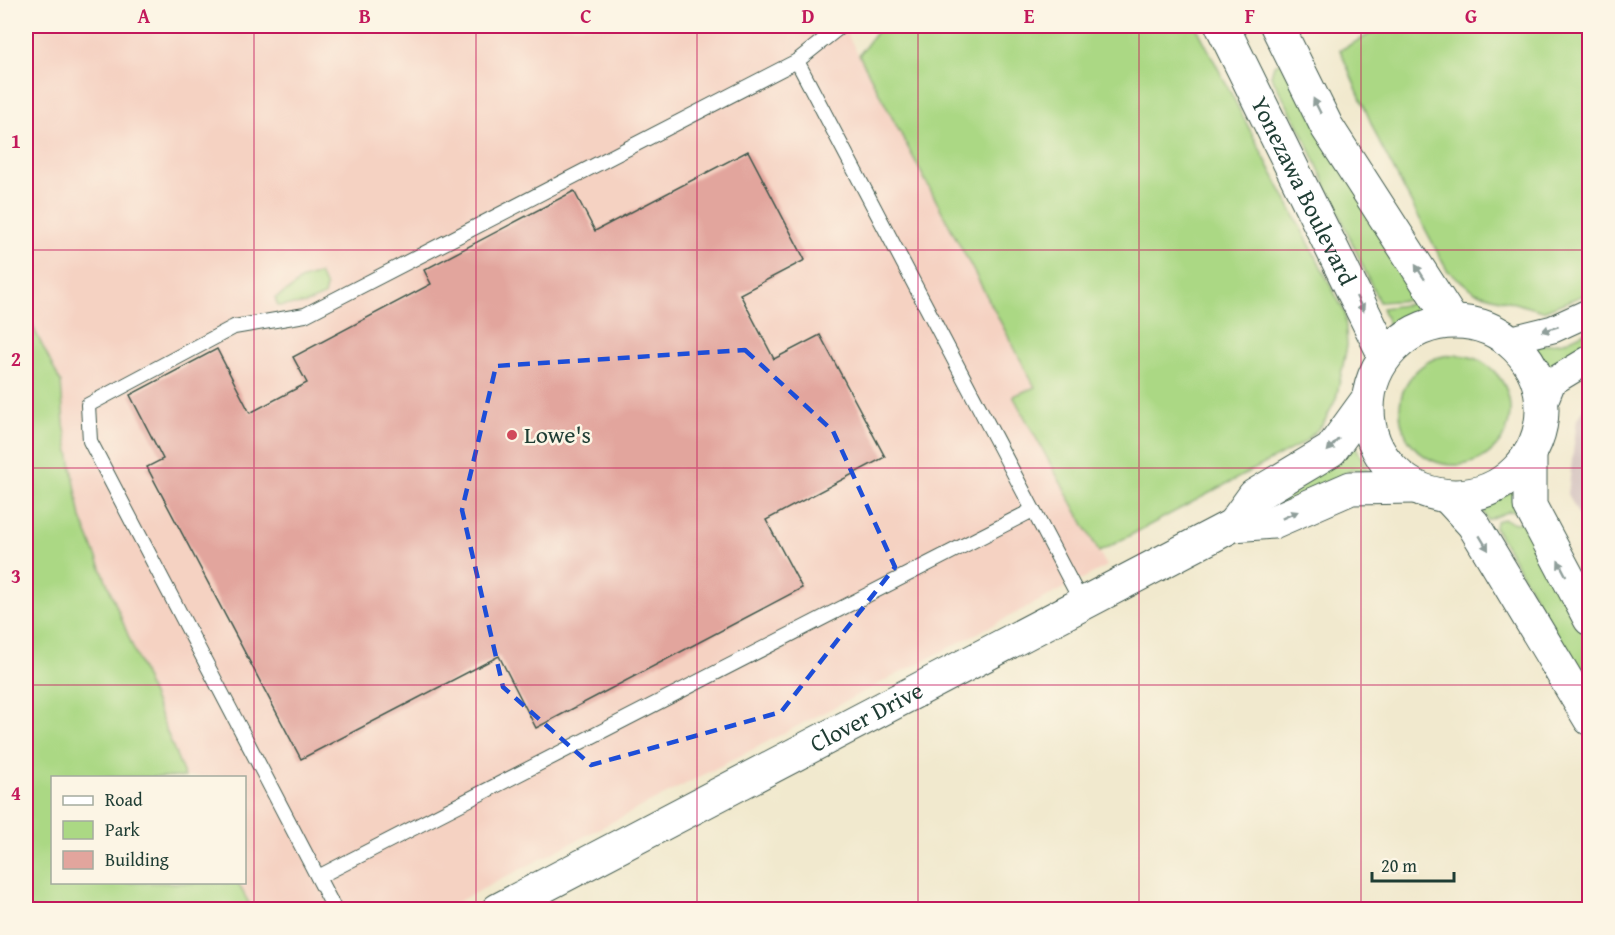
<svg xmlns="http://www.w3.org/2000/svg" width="1615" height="935" font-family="'Gentium Book Plus',serif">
  <rect width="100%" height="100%" fill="#fcf5e5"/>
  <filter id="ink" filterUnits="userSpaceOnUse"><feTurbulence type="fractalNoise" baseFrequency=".0167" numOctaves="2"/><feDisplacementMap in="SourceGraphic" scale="12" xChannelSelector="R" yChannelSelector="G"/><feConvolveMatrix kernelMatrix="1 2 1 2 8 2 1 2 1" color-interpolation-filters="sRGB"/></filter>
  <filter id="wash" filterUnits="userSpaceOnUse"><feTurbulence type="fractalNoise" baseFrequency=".008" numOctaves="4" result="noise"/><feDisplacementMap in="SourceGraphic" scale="24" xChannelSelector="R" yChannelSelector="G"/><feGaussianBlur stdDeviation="1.35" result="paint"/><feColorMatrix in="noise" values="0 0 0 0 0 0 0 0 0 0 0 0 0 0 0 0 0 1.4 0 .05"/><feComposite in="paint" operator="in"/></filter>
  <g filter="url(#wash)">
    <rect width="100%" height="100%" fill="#f1e9ce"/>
    <polygon fill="#f5d2c2" points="26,26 843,26 1035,387 1013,397 1107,566 444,909 252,909 238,883 244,882 244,778 185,777 79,512 26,406"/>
    <polygon fill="#d1bfbd" points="1589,401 1589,537 1568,494 1577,419"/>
    <g fill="#abd884" stroke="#658a5c" stroke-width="1.5">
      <polygon points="881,26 1196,26 1345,313 1347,346 1336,399 1323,424 1305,442 1099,552 1013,396 1035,387 859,55"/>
      <polygon points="1385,26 1589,26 1589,293 1543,311 1475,292 1447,270 1380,144 1340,50"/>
      <polygon points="1282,62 1417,293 1411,300 1379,302 1302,132 1271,76 1274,65"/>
      <polygon points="319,274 326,287 324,296 305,304 278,306 275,298 291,289 300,280"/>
      <polygon points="1424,299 1429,309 1390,328 1382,308 1418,303"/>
      <polygon points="26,313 61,383 64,424 81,518 185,777 52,778 52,882 238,883 252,909 26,909"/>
      <polygon points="1589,330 1589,346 1550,374 1535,346 1564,342"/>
      <circle cx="1455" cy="410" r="55"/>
      <polygon points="1354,443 1368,471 1352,470 1275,508 1271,500"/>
      <polygon points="1518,488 1520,512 1509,511 1487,520 1481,507"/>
      <polygon points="1504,519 1515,523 1533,520 1589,640 1589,690 1495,528 1496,521"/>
    </g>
    <g id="blocks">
      <polygon fill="#e2a59d" points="748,151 805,260 740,294 774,359 820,335 885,457 766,520 802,588 536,728 499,656 301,759 147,467 163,459 130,395 217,349 250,413 307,383 293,357 431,284 424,270 574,191 595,231"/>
    </g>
  </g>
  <g filter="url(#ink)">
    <use href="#blocks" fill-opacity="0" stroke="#3e574b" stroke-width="1.5"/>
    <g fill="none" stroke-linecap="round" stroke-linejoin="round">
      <g stroke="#3e574b" stroke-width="16">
        <g id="service">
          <polyline points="797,61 1083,605"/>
          <polyline points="318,877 1033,510"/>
          <polyline points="335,910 90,441 88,405 234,327 305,315 797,61 841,26"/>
        </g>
      </g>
      <g stroke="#3e574b" stroke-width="29">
        <g id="minor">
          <polyline points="1509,340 1553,329 1590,312"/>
          <polyline points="1542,407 1552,382 1590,359"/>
        </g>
      </g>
      <g stroke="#3e574b" stroke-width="35">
        <g id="tertiary">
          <path id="s1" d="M1222,26L1385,356"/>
          <polyline points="1277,26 1327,127 1452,321"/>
          <circle cx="1455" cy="409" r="87"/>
          <polyline points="1530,454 1530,506 1590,619"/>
          <polyline points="1448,497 1473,524 1590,719"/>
          <polyline points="1233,525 1254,496 1331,450 1368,399"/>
          <path id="s2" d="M498,910L1233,525L1273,522L1351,488L1415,487"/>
        </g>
      </g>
      <use href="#service" stroke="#fff" stroke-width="14"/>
      <use href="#minor" stroke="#fff" stroke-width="27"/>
      <use href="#tertiary" stroke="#fff" stroke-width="33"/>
    </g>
    <defs><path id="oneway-solid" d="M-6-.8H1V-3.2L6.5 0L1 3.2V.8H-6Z" transform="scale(1.5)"/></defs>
    <g fill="#8f9e9a">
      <use href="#oneway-solid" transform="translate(1317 106) rotate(-116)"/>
      <use href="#oneway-solid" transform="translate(1420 272) rotate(-123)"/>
      <use href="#oneway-solid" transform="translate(1360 304) rotate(64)"/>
      <use href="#oneway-solid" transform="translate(1550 329) rotate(163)"/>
      <use href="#oneway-solid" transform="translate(1333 445) rotate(132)"/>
      <use href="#oneway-solid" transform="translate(1290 515) rotate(-24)"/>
      <use href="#oneway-solid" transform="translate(1484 543) rotate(59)"/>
      <use href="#oneway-solid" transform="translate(1562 568) rotate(-118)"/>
    </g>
  </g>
  <path fill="none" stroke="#1d4ed8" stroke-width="4.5" stroke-dasharray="12 8" stroke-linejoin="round" d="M745,350L833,431L895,567L781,712L591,765L503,687L462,510L496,366Z"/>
  <path fill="none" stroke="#c2185b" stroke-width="1.5" stroke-opacity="0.55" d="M254,26V910M476,26V910M697,26V910M918,26V910M1139,26V910M1361,26V910M26,250H1590M26,468H1590M26,685H1590"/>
  <circle fill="#d1495b" stroke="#fcf5e5" stroke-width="2" cx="512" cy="435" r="6"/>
  <g text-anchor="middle" stroke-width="5" stroke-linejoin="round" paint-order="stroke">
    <g font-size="24" fill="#1f3d34" stroke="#fcf5e5">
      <text dy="8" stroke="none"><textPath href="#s1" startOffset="184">Yonezawa Boulevard</textPath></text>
      <text dy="8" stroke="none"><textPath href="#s2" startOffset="416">Clover Drive</textPath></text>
    </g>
    <g font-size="24" fill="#1f3d34" stroke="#fcf5e5" text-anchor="start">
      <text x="524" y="443">Lowe's</text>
    </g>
  </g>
  <rect width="1615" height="935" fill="none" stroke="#fcf5e5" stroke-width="66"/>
  <rect x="51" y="776" width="195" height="108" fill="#fcf5e5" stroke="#a4ab9e" stroke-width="1.5"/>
  <rect x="63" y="796" width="30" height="9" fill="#ffffff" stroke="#a4ab9e" stroke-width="1.5"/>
  <text x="105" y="806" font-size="18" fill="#1f3d34">Road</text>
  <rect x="63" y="821" width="30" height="18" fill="#abd884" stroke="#a4ab9e" stroke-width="1.5"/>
  <text x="105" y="836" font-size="18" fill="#1f3d34">Park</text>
  <rect x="63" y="851" width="30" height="18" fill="#e2a59d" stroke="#a4ab9e" stroke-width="1.5"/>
  <text x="105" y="866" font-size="18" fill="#1f3d34">Building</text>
  <path d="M1372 872v9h82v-9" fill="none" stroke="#1f3d34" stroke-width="3"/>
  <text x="1381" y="872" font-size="18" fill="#1f3d34" stroke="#fcf5e5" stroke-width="4.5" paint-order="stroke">20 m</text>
  <rect x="33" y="33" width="1549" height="869" fill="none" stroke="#c2185b" stroke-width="2"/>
  <g font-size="20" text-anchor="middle" font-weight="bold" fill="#c2185b">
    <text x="144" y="23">A</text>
    <text x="365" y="23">B</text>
    <text x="586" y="23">C</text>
    <text x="808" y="23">D</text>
    <text x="1029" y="23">E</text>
    <text x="1250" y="23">F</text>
    <text x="1471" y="23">G</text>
    <text x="16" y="148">1</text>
    <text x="16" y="366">2</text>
    <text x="16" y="583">3</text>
    <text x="16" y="800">4</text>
  </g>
</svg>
